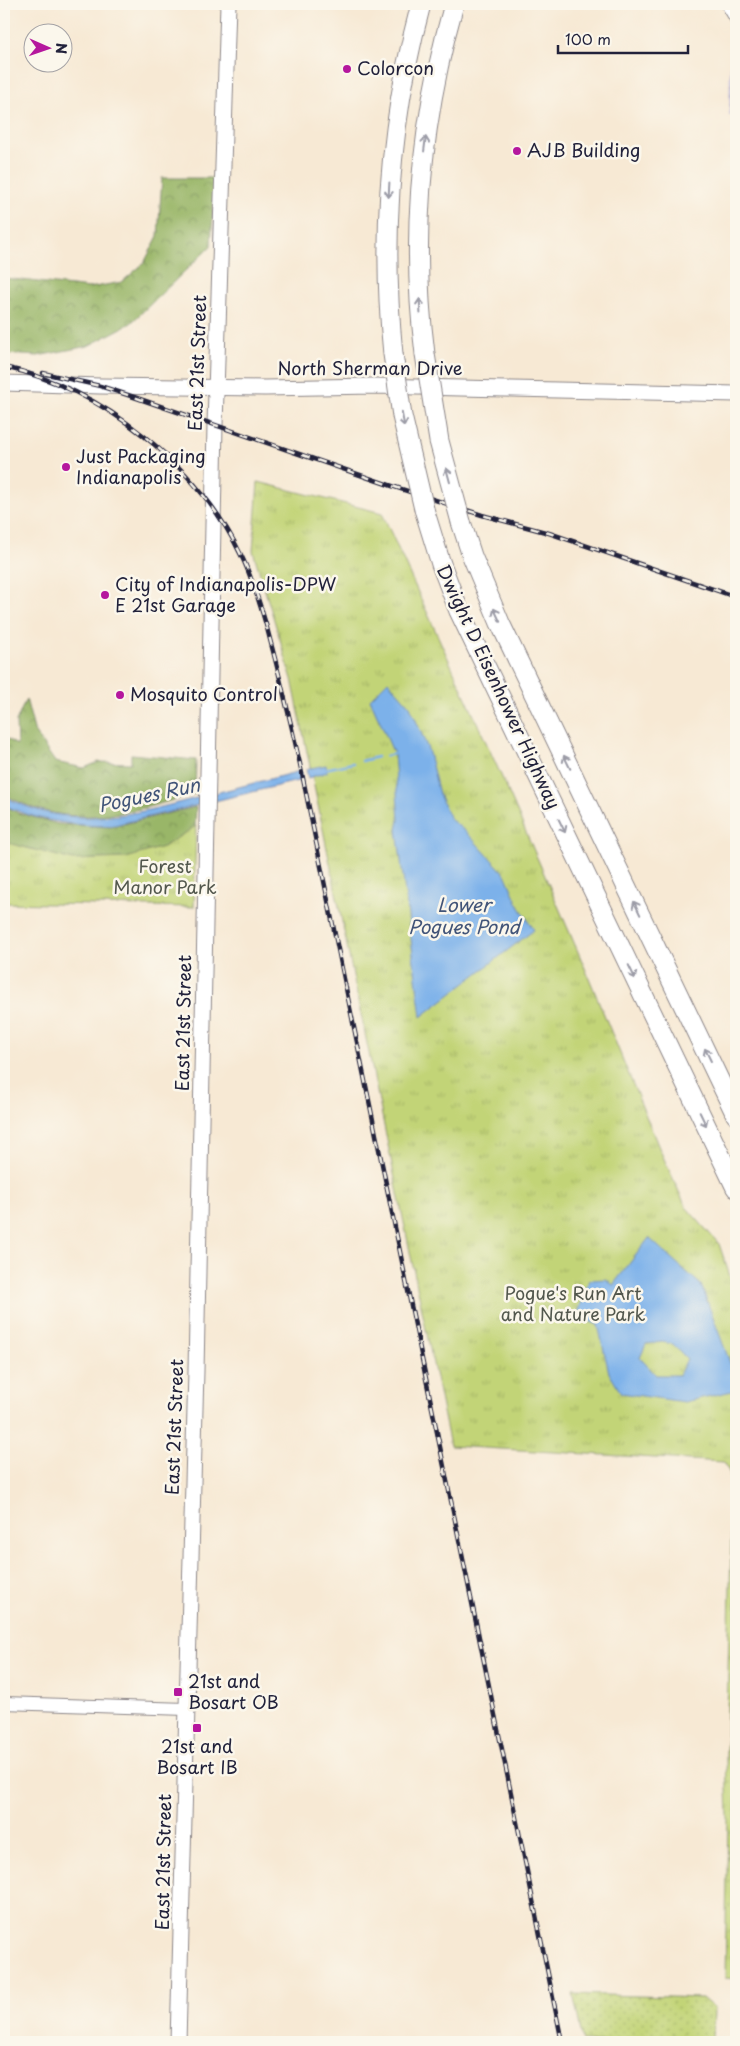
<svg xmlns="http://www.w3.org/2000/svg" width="740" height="2046" font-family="'Playpen Sans',sans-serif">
  <defs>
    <pattern id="industrial-grid" width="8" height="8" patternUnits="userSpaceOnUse" patternTransform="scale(1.25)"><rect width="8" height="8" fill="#c6c0da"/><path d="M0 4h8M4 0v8" fill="none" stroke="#aaa5bc"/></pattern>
    <pattern id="grass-dots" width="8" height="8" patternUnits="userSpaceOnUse" patternTransform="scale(1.25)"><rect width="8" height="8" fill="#c2d477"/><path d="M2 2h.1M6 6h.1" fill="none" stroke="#a6b668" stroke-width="1.8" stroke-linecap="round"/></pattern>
    <pattern id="forest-crowns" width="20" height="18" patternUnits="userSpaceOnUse" patternTransform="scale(1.25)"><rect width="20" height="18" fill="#99b668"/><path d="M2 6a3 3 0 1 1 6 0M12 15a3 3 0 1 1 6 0" fill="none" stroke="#7c9457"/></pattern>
    <pattern id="park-tufts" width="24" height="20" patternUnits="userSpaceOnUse" patternTransform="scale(1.25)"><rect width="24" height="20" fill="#c2d477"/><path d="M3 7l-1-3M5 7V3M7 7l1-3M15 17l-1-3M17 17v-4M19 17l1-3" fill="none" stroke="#a6b668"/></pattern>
  </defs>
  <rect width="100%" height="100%" fill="#fbf7ec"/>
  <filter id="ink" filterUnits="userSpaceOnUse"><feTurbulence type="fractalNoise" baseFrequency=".02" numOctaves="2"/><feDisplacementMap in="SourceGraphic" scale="10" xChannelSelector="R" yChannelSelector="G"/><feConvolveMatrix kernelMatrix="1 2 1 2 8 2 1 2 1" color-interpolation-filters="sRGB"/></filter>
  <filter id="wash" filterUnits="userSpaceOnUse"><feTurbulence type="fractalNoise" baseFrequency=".0096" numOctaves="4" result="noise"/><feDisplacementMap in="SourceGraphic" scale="20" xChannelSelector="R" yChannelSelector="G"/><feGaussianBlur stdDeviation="1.12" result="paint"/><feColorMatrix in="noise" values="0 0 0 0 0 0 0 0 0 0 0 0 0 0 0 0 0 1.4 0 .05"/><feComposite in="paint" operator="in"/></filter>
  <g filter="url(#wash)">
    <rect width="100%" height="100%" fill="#f7e9d4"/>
    <polygon fill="url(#industrial-grid)" points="730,63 736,63 736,116 729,116"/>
    <polygon fill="url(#grass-dots)" stroke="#727b59" points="573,1994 702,1998 714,2008 713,2042 583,2042"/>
    <g fill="url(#forest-crowns)" stroke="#5e6c52">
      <polygon points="162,178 215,178 211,246 131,323 88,346 38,356 4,354 4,278 89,288 122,282 144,263 158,236"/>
      <path d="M26,699L35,733L55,762L84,768L99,762L131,763V754L196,760L195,794C127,813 73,832 5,795L4,794V737L17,745L16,722Z"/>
      <polygon points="4,805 18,813 58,824 111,827 196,807 195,827 163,847 126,858 73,860 4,842"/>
    </g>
    <g fill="url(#park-tufts)" stroke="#727b59">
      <polygon points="258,482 382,513 505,784 582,961 660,1150 686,1207 719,1244 736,1294 736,1979 725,1978 728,1817 726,1758 732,1501 730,1474 724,1462 450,1446 292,679 253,551"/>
      <polygon points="196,826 194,907 4,903 4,842 73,860 126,858 163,847"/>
    </g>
    <g fill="#7bb1ea" stroke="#4e6a92" fill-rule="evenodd">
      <polygon points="388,681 410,706 428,749 439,794 450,819 466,832 505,874 518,904 534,930 421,1017 397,830 399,820 394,754 370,699"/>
      <polygon points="326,765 327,772 308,778 306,769"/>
      <path d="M300,771L302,780L111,826C74,826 37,821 4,805V796C69,832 133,815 200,797C234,788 267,780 300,771Z"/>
      <path d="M649,1238L701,1285L735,1376L733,1389L736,1392V1396L732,1391L684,1402L621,1393L609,1373L598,1325L577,1316L589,1280L606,1279L613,1285ZM662,1342L673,1344L687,1359L679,1375H656L640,1358L646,1344Z"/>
    </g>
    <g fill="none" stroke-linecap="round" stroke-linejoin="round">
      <g stroke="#7bb1ea" stroke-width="2.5">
        <polyline points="386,756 394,754"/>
        <polyline points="362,761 377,757"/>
        <polyline points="325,769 353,763"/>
      </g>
    </g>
  </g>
  <g filter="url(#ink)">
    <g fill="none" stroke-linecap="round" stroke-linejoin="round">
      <g stroke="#8c8688" stroke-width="14">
        <g id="tertiary">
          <polyline points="727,4 736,19"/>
          <polyline points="4,1703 186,1709"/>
        </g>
      </g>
      <g stroke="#8c8688" stroke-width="17">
        <g id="secondary">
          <polyline points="4,383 100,386 265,388 373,386 736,394"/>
          <polyline points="178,2042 196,1371 215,425 228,4"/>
        </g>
      </g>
      <g stroke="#8c8688" stroke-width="21">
        <g id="motorway">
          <path d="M393,354C381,236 390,119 421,4"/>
          <path d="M425,354C410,237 422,117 454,4"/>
          <polyline points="424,509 441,564 459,611 736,1188"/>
          <polyline points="461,522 472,556 500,623 736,1115"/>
        </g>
      </g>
      <use href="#tertiary" stroke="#fff" stroke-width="12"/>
      <use href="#secondary" stroke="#fff" stroke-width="15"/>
      <use href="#motorway" stroke="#fff" stroke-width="19"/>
      <g stroke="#22223b" stroke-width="4.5">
        <g id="rail">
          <path d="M4,367C102,388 199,466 242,557C253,580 260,604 267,628C279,673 290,719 300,764L562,2042"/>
          <polyline points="43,373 100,386 134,397 398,488 482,515 549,533 736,597"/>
        </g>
      </g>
      <use href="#rail" stroke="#fbf7ec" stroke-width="2.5" stroke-dasharray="8" stroke-linecap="butt"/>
      <g stroke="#8c8688" stroke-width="21" stroke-linecap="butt">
        <g id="motorway-bridge">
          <polyline points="393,354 402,416 424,509"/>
          <polyline points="425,354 439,441 461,522"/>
        </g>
      </g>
      <use href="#motorway-bridge" stroke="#fff" stroke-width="19"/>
    </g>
    <defs><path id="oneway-shaft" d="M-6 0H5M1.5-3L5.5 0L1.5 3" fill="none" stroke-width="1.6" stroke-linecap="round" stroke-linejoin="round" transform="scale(1.25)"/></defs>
    <g stroke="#9c9ca7">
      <use href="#oneway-shaft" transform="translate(425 144) rotate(-83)"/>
      <use href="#oneway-shaft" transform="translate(389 190) rotate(93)"/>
      <use href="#oneway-shaft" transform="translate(420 306) rotate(-93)"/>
      <use href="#oneway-shaft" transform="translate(403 419) rotate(79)"/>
      <use href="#oneway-shaft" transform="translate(448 475) rotate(-105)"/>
      <use href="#oneway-shaft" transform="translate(497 615) rotate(-115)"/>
      <use href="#oneway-shaft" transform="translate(567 762) rotate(-116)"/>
      <use href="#oneway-shaft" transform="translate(562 826) rotate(64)"/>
      <use href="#oneway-shaft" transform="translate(637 908) rotate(-116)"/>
      <use href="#oneway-shaft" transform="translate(632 972) rotate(64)"/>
      <use href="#oneway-shaft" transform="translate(708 1055) rotate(-116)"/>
      <use href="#oneway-shaft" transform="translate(703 1119) rotate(64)"/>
    </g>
  </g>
  <g fill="#b5179e" stroke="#fbf7ec" stroke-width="2">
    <circle cx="347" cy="69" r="5"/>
    <circle cx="517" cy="151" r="5"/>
    <circle cx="66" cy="467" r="5"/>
    <circle cx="105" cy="595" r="5"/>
    <circle cx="120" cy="695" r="5"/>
    <rect x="173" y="1687" width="10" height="10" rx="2.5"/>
    <rect x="192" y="1723" width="10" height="10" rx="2.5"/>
  </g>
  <g text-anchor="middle" stroke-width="5" stroke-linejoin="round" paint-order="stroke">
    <g font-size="18" fill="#22223b" stroke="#fbf7ec" text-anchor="start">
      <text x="357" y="75">Colorcon</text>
      <text x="527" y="157">AJB Building</text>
      <text x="76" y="463">Just Packaging<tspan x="76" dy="21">Indianapolis</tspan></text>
      <text x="115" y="591">City of Indianapolis-DPW<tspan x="115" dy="21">E 21st Garage</tspan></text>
      <text x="130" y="701">Mosquito Control</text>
      <text x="188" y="1688">21st and<tspan x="188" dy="21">Bosart OB</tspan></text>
      <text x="197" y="1753" text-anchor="middle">21st and<tspan x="197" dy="21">Bosart IB</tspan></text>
    </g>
    <g font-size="18" fill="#22223b" stroke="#fbf7ec">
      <text transform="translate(198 363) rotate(-88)" y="6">East 21st Street</text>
      <text x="370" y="375">North Sherman Drive</text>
      <text transform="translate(498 687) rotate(65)" y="6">Dwight D Eisenhower Highway</text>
      <text transform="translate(184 1023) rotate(-89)" y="6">East 21st Street</text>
      <text transform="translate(175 1427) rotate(-88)" y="6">East 21st Street</text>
      <text transform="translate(164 1862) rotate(-89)" y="6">East 21st Street</text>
    </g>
    <g font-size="18" fill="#52574d" stroke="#fbf7ec">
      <text x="165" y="873">Forest<tspan x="165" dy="21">Manor Park</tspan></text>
      <text x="573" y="1300">Pogue's Run Art<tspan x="573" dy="21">and Nature Park</tspan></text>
    </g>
    <g font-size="19" font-style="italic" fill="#415478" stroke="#fbf7ec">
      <text transform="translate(149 795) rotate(-12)" y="7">Pogues Run</text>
      <text x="464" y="912">Lower<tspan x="464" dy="22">Pogues Pond</tspan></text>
    </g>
  </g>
  <rect width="740" height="2046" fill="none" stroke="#fbf7ec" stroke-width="20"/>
  <g transform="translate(48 48) rotate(92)"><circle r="24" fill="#fbf7ec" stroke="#a4a2a5"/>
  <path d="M0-4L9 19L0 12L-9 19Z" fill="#b5179e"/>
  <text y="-8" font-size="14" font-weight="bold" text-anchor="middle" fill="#22223b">N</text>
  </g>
  <path d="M558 45v8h130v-8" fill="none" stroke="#22223b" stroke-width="2.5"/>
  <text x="565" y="45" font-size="15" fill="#22223b" stroke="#fbf7ec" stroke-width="4" paint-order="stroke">100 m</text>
</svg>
